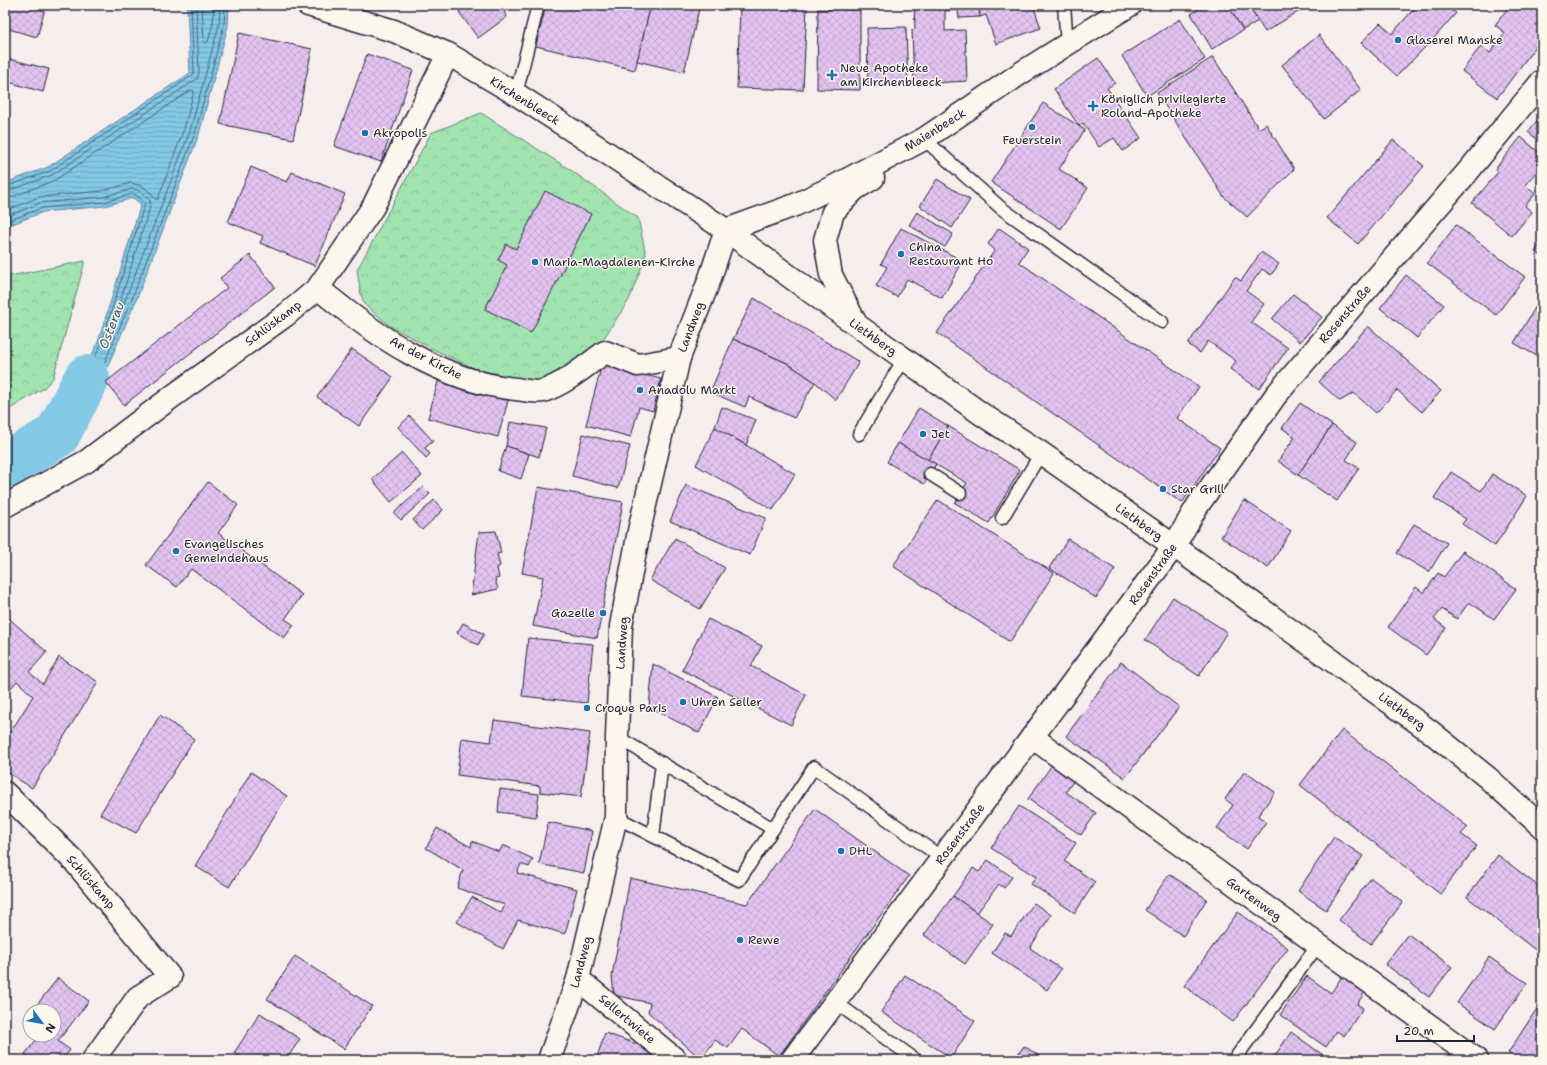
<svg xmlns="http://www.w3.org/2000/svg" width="1547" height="1065" font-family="'Shantell Sans',sans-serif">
  <defs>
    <pattern id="park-crowns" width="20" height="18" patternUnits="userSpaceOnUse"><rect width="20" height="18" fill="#a1e4b0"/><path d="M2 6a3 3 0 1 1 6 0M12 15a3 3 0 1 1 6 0" fill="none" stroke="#8ac398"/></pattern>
    <pattern id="water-rules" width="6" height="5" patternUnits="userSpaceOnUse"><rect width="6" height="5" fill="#83c8e4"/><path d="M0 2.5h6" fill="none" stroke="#71acc4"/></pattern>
    <pattern id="building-cross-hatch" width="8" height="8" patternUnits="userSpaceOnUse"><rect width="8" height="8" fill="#e3c3f0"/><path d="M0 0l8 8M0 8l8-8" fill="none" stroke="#c2a7cf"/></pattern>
  </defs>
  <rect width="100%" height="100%" fill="#f6eded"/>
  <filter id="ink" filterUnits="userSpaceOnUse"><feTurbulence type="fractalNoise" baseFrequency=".025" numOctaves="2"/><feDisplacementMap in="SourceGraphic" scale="8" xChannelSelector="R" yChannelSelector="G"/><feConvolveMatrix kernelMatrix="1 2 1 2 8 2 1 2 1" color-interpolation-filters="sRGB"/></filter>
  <g filter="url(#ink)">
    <g fill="url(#park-crowns)" stroke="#628376">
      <polygon points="481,113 572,171 638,218 646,255 629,300 598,347 573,368 537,381 503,382 433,349 390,326 365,305 361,295 357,270 431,133"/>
      <polygon points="85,261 53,378 44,388 5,412 5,277"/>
    </g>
    <polygon fill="url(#water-rules)" stroke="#5c86a0" points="187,5 229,5 228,26 199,134 137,298 84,421 65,439 46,427 73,395 98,342 141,204 133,198 105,206 43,212 5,227 5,183 48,167 190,73"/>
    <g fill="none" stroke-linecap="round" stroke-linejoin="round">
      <g stroke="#49647f" stroke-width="1">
        <polyline points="202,5 204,42 206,43 208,42 213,23 214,5"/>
        <polyline points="5,187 50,171 193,75 194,72 191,5"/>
        <polyline points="5,192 52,175 197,79 199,72 196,5"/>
        <polyline points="5,198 12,197 55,180 191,90 194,91 184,129 158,199 155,199 151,193 142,186 131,183 102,191 39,197 5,211"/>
        <polyline points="5,217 40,203 103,197 132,189 138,190 147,197 150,201 150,207 116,314 117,316 119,316 190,131 219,25 220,5"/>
        <polyline points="5,222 42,208 104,202 132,194 136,195 145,203 101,344 77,397 53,425 54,427 65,433 81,418 133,296 195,133 224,25 225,5"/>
        <polygon points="79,403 81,406 77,416 65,427 62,426 61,423"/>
      </g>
      <polyline stroke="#83c8e4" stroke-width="46" points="5,466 57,435 87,378"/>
    </g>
    <g fill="url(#building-cross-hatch)" stroke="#22223b">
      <polygon points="5,5 46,5 37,37 5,28"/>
      <polygon points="469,5 514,5 504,12 507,17 478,38 459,12"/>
      <polygon points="546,5 651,5 635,70 536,46"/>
      <polygon points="651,5 700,5 684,72 637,61"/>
      <polygon points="745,5 807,5 803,90 737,88 740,7 745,7"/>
      <polygon points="914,5 979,5 980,17 959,18 958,10 945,11 945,31 965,30 967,81 914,84 912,30 915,29"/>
      <polygon points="979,5 1033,5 1041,28 996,44 986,15 980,17"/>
      <polygon points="1205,5 1228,5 1243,30 1212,49 1191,14"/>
      <polygon points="1233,5 1248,5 1258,21 1243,30 1229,7"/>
      <polygon points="1248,5 1309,5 1265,32"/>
      <polygon points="1417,5 1445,5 1456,13 1435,37 1397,76 1361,43 1380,23 1392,34"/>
      <polygon points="1510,5 1542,5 1542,38 1497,98 1462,71 1481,46 1490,53 1505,33 1495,25"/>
      <polygon points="818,9 860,10 860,90 817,89"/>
      <polygon points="1180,19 1205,59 1147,96 1122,56"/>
      <polygon points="906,27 908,85 868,86 867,28"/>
      <polygon points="239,33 312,49 293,139 220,124"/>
      <polygon points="1319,35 1361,90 1324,119 1282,65"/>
      <polygon points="367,54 413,70 381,162 334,146"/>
      <polygon points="1213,57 1259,129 1266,124 1294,169 1247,217 1224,197 1157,93"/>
      <polygon points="5,58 49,69 43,92 5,81"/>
      <polygon points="1098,58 1115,83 1107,88 1141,138 1123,151 1114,138 1099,147 1083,123 1079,126 1054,89"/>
      <polygon points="1043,103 1085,130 1059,169 1088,188 1061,229 991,182"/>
      <polygon points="1542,114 1542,143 1528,132"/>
      <polygon points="1521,137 1542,155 1542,165 1525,185 1535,194 1525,206 1532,212 1512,236 1472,203 1498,172 1495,169"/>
      <polygon points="1393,140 1424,166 1358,244 1327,218"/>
      <polygon points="251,167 287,182 292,172 345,194 315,266 260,243 263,236 228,222"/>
      <polygon points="937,179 970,200 952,228 920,206"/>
      <polygon points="545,191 591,214 531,333 485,309 507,265 498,260 506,244 516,249"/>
      <polygon points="917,212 953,234 945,247 909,225"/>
      <polygon points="1456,225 1525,277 1496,315 1427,263"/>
      <polygon points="901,228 963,261 942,298 907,279 897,297 876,286 887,267 881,264"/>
      <polygon points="999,228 1028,248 1019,262 1199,387 1177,418 1220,448 1182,503 937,333 995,250 988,244"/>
      <polygon points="1542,240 1542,256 1535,252"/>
      <polygon points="1261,252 1279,264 1271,275 1262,269 1246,291 1264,304 1251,322 1288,348 1259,389 1230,369 1236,361 1208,341 1200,353 1188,344 1235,277 1241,281"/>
      <polygon points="250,255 275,287 124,405 106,382 227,288 220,278"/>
      <polygon points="1406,275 1444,305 1417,338 1380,308"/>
      <polygon points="1293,294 1322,317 1300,342 1272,319"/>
      <polygon points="1542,296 1542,359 1514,343"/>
      <polygon points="754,298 859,362 836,400 815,382 787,363 733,339"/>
      <polygon points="1368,326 1441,391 1422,412 1397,390 1376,413 1354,393 1340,401 1319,382"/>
      <polygon points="733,339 787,363 815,382 794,418 749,397 745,407 710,392"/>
      <polygon points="352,349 393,377 359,426 317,397"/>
      <polygon points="602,364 661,379 653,411 639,407 631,437 586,425"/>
      <polygon points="439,378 509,397 498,437 428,418"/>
      <polygon points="1300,403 1332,425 1298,475 1278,461 1295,437 1282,428"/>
      <polygon points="722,407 756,420 746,445 715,427"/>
      <polygon points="919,408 948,426 928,460 898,443"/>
      <polygon points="410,416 433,441 425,448 430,454 426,458 398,427"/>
      <polygon points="510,422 546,428 539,457 506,446"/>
      <polygon points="1332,425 1357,442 1346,460 1359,468 1337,501 1298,475"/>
      <polygon points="948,426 1020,470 989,523 955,503 967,483 928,460"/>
      <polygon points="715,427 795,474 773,510 696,465"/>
      <polygon points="583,434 630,446 618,488 572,476"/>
      <polygon points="898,443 936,464 924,484 887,462"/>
      <polygon points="506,446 529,454 521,479 498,471"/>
      <polygon points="402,453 422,476 391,502 372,479"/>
      <polygon points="1451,472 1481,491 1492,474 1527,496 1495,546 1462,524 1466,519 1434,498"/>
      <polygon points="208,482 238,505 218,533 302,595 285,619 294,625 284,638 191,569 177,587 146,565"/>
      <polygon points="686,485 766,518 750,555 670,521"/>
      <polygon points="423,487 430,494 401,520 394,513"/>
      <polygon points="538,487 623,502 597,638 533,626 543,577 522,573"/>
      <polygon points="434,500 443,510 422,530 413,520"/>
      <polygon points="938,500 1054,573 1010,642 893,566"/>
      <polygon points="1244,500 1291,531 1268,568 1221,537"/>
      <polygon points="1414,524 1447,543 1429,572 1397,553"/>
      <polygon points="496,531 501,553 497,554 500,566 497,568 499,578 495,579 498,589 471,595 479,532"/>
      <polygon points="675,538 725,568 700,609 650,580"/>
      <polygon points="1068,539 1115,569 1096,598 1049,568"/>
      <polygon points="1463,551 1516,589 1494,619 1469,602 1457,619 1442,609 1434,619 1446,628 1426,655 1388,627 1416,587 1424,593 1438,573 1444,577"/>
      <polygon points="1173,597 1227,632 1199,676 1145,640"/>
      <polygon points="5,615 47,652 29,672 43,684 59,657 98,682 32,788 5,771 5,741 33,696 17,681 5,695"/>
      <polygon points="708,619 762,646 751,666 806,695 791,725 682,670"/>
      <polygon points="463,623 484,634 478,645 457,633"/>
      <polygon points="528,638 593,644 587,703 522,696"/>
      <polygon points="1121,662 1179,707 1125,778 1066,736"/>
      <polygon points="653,664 718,697 699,733 649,707"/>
      <polygon points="160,715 194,739 136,833 100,814"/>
      <polygon points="494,720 590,733 581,797 540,792 540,786 457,775 462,738 491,742"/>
      <polygon points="1342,730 1468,827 1461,834 1477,846 1440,894 1300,785"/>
      <polygon points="1054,762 1076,777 1066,792 1096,813 1081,835 1028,799"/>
      <polygon points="1245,771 1275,792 1258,816 1266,822 1247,849 1217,828 1233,805 1225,799"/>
      <polygon points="251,772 287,796 229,887 195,866"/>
      <polygon points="500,789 539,794 536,817 498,812"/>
      <polygon points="1019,806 1076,843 1064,861 1095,882 1075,913 1031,884 1036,877 991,848"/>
      <polygon points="815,809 909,876 779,1056 742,1029 728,1048 715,1040 701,1059 648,1012 650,1003 614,995 612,976 630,878 747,904"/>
      <polygon points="548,822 592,831 584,873 539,864"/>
      <polygon points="437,828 471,847 472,841 499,852 503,845 533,859 529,867 521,864 517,873 577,889 565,934 518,920 503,949 457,922 472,897 501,913 505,905 457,888 463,870 426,848"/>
      <polygon points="1334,837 1363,856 1326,910 1298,891"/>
      <polygon points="1498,855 1542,889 1542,947 1538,952 1467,897"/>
      <polygon points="988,860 1012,877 1004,888 999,884 977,913 953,896 973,868 979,872"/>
      <polygon points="1169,874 1207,899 1183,936 1145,910"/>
      <polygon points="1371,878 1403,902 1371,944 1339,920"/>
      <polygon points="953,896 993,924 965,964 924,935"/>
      <polygon points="1034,903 1051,915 1030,948 1061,969 1047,990 992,953 1005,933 1011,936"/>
      <polygon points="1238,912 1288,948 1233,1022 1184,986"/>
      <polygon points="1408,934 1452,967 1429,997 1385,964"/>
      <polygon points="295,956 372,1006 344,1049 267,999"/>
      <polygon points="1489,957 1527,983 1495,1029 1457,1003"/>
      <polygon points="1345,972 1368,988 1357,1004 1363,1008 1344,1036 1337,1031 1326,1047 1280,1015 1307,976 1331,993"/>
      <polygon points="905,975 975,1021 951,1058 881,1012"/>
      <polygon points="58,978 89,1001 58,1041 70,1050 62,1060 33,1060 25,1054 40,1035 54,1035 54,1011 32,1011"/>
      <polygon points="1538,1007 1542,1010 1542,1060 1520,1060 1508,1053"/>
      <polygon points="260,1013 300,1039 286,1060 245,1060 234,1053"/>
      <polygon points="1291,1032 1330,1060 1272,1060"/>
      <polygon points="605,1033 648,1048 653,1060 596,1060"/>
      <polygon points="1024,1046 1045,1060 1014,1060"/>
    </g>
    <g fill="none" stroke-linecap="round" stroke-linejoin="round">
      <g stroke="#22223b" stroke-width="15">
        <g id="lane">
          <polyline points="1064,5 1067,45"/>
          <polyline points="516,94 538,5"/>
          <polyline points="924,139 1001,208 1162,322"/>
          <polyline points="859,434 904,359"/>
          <polyline points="930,474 960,493"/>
          <polyline points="1002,518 1041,453"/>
          <polyline points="617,737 773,829"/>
          <polyline points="616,817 739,880 814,767 942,858"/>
          <polyline points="653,836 662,763"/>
          <polyline points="835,1002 916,1060"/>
          <polyline points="1234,1060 1318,945"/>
        </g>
      </g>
      <g stroke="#22223b" stroke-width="25">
        <g id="street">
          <path d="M318,288C374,335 442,382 516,389C524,390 536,393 543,391C565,384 587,365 605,352L638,365L679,358"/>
          <polyline points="5,506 87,461 173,396 286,315 318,288 373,207 448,54"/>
          <polyline points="1032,737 1477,1060"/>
          <polyline points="5,793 74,861 170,977 138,997 93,1060"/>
          <polyline points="578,979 676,1060"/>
          <polyline points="792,1060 1174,546 1198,505 1276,395 1470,169 1542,81"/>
        </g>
      </g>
      <g stroke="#22223b" stroke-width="25">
        <g id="secondary">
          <polyline points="308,5 394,31 448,54 516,94 726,230 833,308 983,415 1041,453 1174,546 1431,732 1488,778 1542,827"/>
          <polyline points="726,230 795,205 833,187 924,139 1021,73 1130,5"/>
          <polyline points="855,322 831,275 825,240 833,212 855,189 873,178"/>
          <polyline points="549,1060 578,979 616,817 617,737 621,626 639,531 679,358 709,281 726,230"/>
        </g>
      </g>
      <use href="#lane" stroke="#fbf7ec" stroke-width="12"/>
      <use href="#street" stroke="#fbf7ec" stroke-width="22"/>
      <use href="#secondary" stroke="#fbf7ec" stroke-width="22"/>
    </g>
  </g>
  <g fill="#1f6fb2" stroke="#fbf7ec" stroke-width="1.5">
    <circle cx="1398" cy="40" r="4"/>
    <path d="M830 69h4v4h4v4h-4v4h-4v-4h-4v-4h4z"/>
    <path d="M1091 100h4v4h4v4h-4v4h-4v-4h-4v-4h4z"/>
    <circle cx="1032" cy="127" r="4"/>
    <circle cx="365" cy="133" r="4"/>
    <circle cx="901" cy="254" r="4"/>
    <circle cx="535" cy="262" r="4"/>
    <circle cx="640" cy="390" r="4"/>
    <circle cx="923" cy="434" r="4"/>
    <circle cx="1163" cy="489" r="4"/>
    <circle cx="176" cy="551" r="4"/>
    <circle cx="603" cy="613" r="4"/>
    <circle cx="683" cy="702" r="4"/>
    <circle cx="587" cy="708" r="4"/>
    <circle cx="841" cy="851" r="4"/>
    <circle cx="740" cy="940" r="4"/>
  </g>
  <g text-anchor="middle" stroke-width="3" stroke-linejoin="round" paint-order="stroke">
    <g font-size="12" fill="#22223b" stroke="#fbf7ec" text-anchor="start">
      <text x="1406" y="44">Glaserei Manske</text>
      <text x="840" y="72">Neue Apotheke<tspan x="840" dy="14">am Kirchenbleeck</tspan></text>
      <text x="1101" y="103">Königlich privilegierte<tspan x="1101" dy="14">Roland-Apotheke</tspan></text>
      <text x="373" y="137">Akropolis</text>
      <text x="1032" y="144" text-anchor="middle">Feuerstein</text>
      <text x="909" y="251">China<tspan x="909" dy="14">Restaurant Ho</tspan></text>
      <text x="543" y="266">Maria-Magdalenen-Kirche</text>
      <text x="648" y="394">Anadolu Markt</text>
      <text x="931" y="438">Jet</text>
      <text x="1171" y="493">Star Grill</text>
      <text x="184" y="548">Evangelisches<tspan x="184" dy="14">Gemeindehaus</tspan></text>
      <text x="595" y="617" text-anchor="end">Gazelle</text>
      <text x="691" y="706">Uhren Seller</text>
      <text x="595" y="712">Croque Paris</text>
      <text x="849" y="855">DHL</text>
      <text x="748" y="944">Rewe</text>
    </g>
    <g font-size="12" fill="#22223b" stroke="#fbf7ec">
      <text transform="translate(525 101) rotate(32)" y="4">Kirchenbleeck</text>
      <text transform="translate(935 130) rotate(-32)" y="4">Maienbeeck</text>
      <text transform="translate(1345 314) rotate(-49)" y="4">Rosenstraße</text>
      <text transform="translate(273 323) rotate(-37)" y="4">Schlüskamp</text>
      <text transform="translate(691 327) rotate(-69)" y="4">Landweg</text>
      <text transform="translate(873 337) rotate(35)" y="4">Liethberg</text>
      <text transform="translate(426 358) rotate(27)" y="4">An der Kirche</text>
      <text transform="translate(1139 522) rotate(35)" y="4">Liethberg</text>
      <text transform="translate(1153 574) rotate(-54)" y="4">Rosenstraße</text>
      <text transform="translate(622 643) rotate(-86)" y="4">Landweg</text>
      <text transform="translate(1402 711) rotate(36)" y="4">Liethberg</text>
      <text transform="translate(960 834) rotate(-53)" y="4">Rosenstraße</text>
      <text transform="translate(91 882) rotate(49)" y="4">Schlüskamp</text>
      <text transform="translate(1254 899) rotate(36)" y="4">Gartenweg</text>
      <text transform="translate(581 962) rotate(-75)" y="4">Landweg</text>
      <text transform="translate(627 1019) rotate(40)" y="4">Sellertwiete</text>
    </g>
    <g font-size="13" font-style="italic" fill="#3f546e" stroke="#fbf7ec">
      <text transform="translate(111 325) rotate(-69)" y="5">Osterau</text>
    </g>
  </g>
  <rect width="1547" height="1065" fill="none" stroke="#fbf7ec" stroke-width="20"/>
  <rect x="10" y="10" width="1527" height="1045" fill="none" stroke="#22223b" stroke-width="1.5" filter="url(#ink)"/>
  <g transform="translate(42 1023) rotate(122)"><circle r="19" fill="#fbf7ec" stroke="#a4a2a5"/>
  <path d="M0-3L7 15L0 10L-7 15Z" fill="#1f6fb2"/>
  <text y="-6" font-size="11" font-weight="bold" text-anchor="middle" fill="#22223b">N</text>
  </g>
  <path d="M1397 1035v6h77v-6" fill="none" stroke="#22223b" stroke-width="2"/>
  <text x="1403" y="1035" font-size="12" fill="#22223b" stroke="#fbf7ec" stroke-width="3" paint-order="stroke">20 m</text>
</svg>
